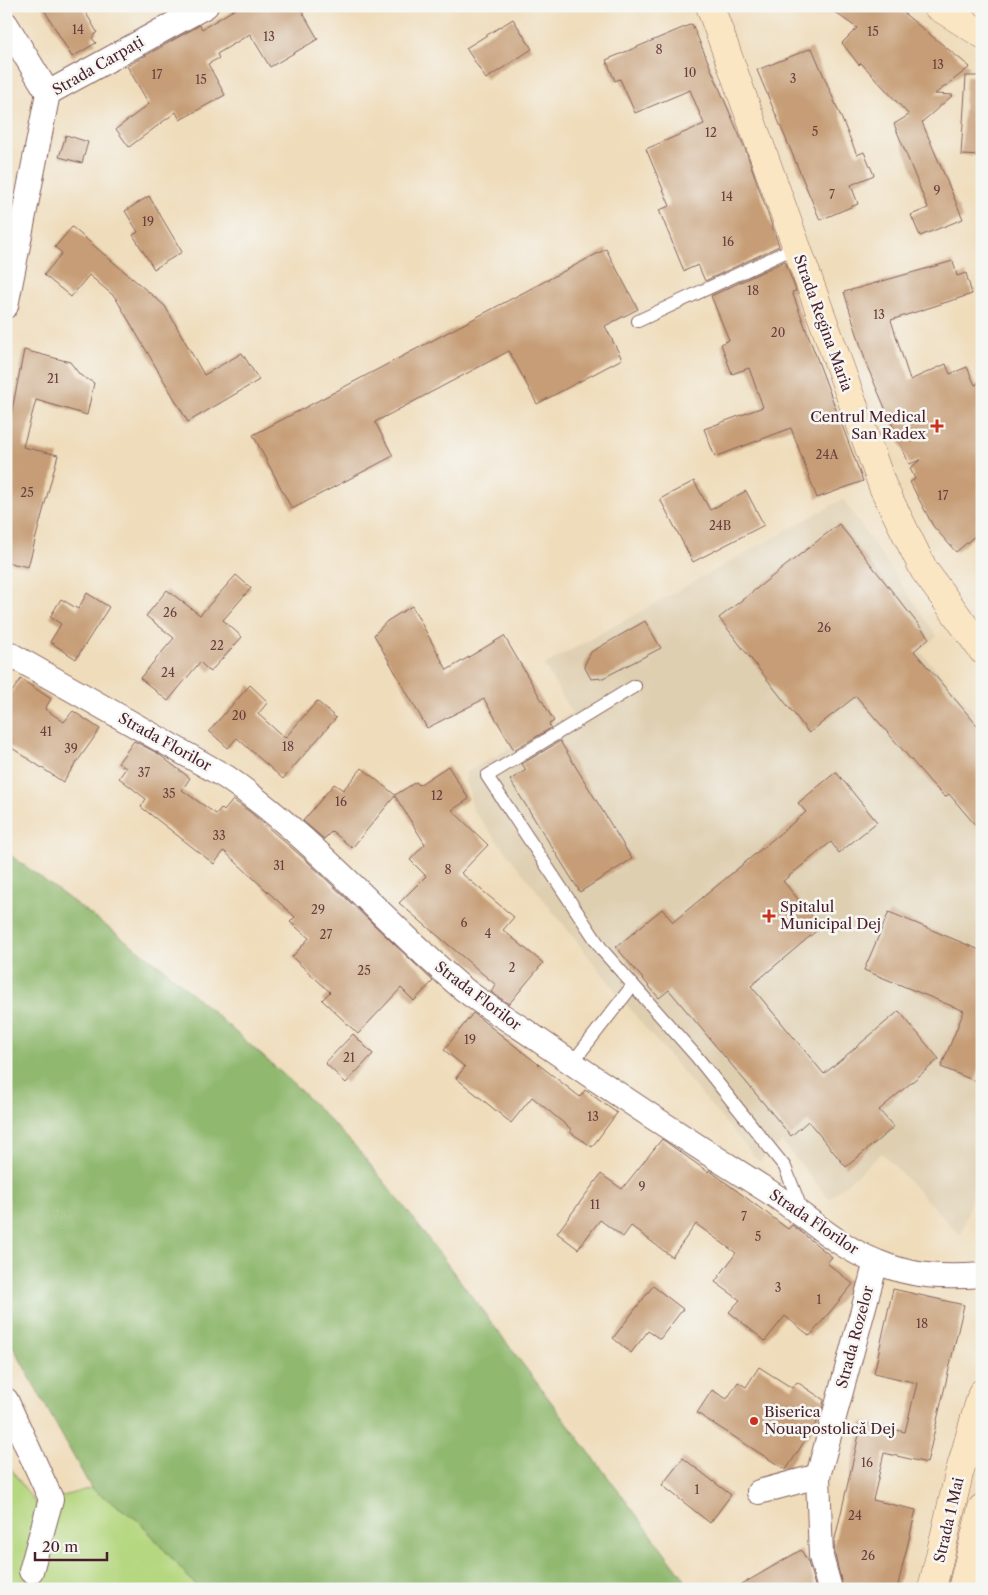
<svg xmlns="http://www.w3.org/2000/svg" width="988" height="1595" font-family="'Libre Caslon Text',serif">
  <rect width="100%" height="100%" fill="#f6f6f2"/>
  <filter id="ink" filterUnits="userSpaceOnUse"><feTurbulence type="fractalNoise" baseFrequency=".02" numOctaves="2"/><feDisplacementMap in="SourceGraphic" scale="10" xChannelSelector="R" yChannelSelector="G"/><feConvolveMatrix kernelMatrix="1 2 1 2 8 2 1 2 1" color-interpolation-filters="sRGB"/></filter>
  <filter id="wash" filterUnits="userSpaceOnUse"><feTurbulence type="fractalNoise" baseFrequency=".0096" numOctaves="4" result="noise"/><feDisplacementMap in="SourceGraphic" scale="20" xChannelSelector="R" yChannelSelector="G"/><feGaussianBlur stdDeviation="1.12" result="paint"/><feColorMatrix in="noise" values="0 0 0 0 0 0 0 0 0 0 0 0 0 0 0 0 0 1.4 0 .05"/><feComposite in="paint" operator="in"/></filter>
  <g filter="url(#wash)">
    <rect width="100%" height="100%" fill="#efdcba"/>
    <polygon fill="#dfcfb1" points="843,499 937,636 920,651 982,721 982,1157 961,1236 882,1153 829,1199 782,1142 759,1162 641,1023 473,810 465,773 572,713 544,665"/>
    <polygon fill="#b5d780" stroke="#807b56" points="6,1462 36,1504 91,1488 139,1521 199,1589 6,1589"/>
    <polygon fill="#90b86e" stroke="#6d6c4c" points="6,852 163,968 293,1083 355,1146 402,1204 684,1578 685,1589 199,1589 139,1521 91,1488 6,1334"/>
    <g id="blocks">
      <g fill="#c69d76">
        <polygon points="42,6 82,6 97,32 92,38 96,43 72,57"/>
        <polygon points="240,6 299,6 318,39 270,67 250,34 217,54 219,58 208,64 225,95 180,120 176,112 129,147 116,129 149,104 127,66 200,25 202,29"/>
        <polygon points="826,6 895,6 970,67 935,94 953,95 922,122 963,219 920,236 911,215 928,208 894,124 909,115 861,63 859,65 842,43 857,28"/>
        <polygon points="513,19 532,49 486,79 466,48"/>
        <polygon points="692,24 746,151 779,246 705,281 698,265 684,271 659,210 670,206 646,149 704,124 690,90 635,113 620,79 615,81 606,60"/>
        <polygon points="812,48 857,155 864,152 874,175 851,185 858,204 820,220 757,70"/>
        <polygon points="966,76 982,76 982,156 961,155"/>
        <polygon points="66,135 88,142 82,163 59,157"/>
        <polygon points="149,196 182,252 154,269 133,235 138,232 125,211"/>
        <polygon points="72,227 165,306 204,375 242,353 259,380 188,422 115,297 89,275 71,297 44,275 62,253 55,247"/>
        <polygon points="606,249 638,309 605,326 622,359 537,404 509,351 375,422 393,456 292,509 253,435"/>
        <polygon points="785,261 796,291 792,292 863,481 817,498 791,428 715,457 704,429 763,407 749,368 732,374 721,344 729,340 711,296"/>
        <polygon points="953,261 957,276 966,273 972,294 891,320 910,380 946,364 950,374 967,367 975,385 982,382 982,530 956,552 933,526 910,482 915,479 910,468 920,460 909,464 867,366 844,292"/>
        <polygon points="24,350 70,362 80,375 94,383 87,415 36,400 23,447 58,455 28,567 6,562 6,425 9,415 11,415"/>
        <polygon points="694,481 710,510 746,491 764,525 693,562 660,499"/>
        <polygon points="839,524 929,638 914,651 982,731 982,833 949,794 945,797 933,785 856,696 809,733 719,618"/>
        <polygon points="236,575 251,588 223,620 242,637 210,672 200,662 168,701 140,678 174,638 146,616 167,590 200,615"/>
        <polygon points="87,593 109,607 76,659 50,642 61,624 50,617 61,599 78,609"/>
        <polygon points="412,606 447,670 504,636 554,721 549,724 551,728 514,750 484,699 427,728 374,635 387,621"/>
        <polygon points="645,621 661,648 603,678 591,679 584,666 591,652"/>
        <polygon points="21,679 51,699 45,709 64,722 73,711 100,729 63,782 6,744 6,700"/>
        <polygon points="250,685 268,702 258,714 285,738 317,701 336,718 283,779 237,738 228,748 209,731"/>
        <polygon points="134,741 157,753 190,778 182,790 216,814 221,808 224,811 233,800 249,811 308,862 433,981 414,1001 401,988 358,1034 322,1000 330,992 292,957 309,938 290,922 295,917 224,851 214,864 141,807 146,799 119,778 126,768 118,763"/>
        <polygon points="560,741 632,859 580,892 510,780 526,770 522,764"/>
        <polygon points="448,766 469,799 452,810 488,845 461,873 514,917 503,930 543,963 509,1004 491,992 496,985 399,903 426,876 410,860 425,844 395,796 352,848 332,831 324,839 303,821 334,784 343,790 362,768 395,795 416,782 419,785"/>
        <polygon points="836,772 877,822 839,853 831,842 783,881 821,927 751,986 824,1074 899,1011 939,1059 879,1110 894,1127 846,1167 808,1121 791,1136 669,990 659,998 616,947 662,909 673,922 806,812 798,803"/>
        <polygon points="889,912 982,951 982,1064 975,1081 941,1067 964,1011 864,970"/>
        <polygon points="473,1013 580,1097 585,1090 617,1113 592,1147 570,1132 572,1130 532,1097 511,1123 456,1078 465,1067 444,1050"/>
        <polygon points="353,1034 373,1054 346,1083 325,1063"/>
        <polygon points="662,1139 708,1172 709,1170 788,1229 792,1225 796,1228 832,1257 827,1263 853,1284 810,1336 785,1316 765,1341 729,1312 740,1300 715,1282 736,1253 696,1224 672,1257 631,1226 623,1237 600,1220 578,1249 557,1233 601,1174 622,1189"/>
        <polygon points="653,1286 683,1309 660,1339 648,1331 631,1353 613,1338"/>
        <polygon points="893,1289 964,1305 927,1463 884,1453 873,1500 916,1510 897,1589 843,1589 835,1555 834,1543 862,1422 905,1432 917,1383 874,1373"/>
        <polygon points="759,1367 792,1388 797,1382 824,1400 820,1417 786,1470 697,1413 712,1390 727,1399 738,1382 746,1387"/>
        <polygon points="683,1458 731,1495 710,1523 662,1485"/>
        <polygon points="801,1550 808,1562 816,1589 734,1589"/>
      </g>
    </g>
  </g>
  <g filter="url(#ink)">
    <use href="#blocks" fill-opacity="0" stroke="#84615d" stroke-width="1"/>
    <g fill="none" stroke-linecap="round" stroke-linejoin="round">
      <g stroke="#84615d" stroke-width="14">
        <g id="lane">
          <polyline points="638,321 796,247"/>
          <polyline points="635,686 487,776 603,951 696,1056 785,1167 802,1211"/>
          <polyline points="572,1063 633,985"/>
        </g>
      </g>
      <g stroke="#84615d" stroke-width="26">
        <g id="street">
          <polyline points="6,24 48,93"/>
          <polyline points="48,93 206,6"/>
          <polyline points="6,306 48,93"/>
          <path d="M6,652L226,777C313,837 381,919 461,987C484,1006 512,1021 537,1039C612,1091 688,1141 765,1189C803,1213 836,1246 877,1262C912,1277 945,1278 982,1275"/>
          <polyline points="6,1400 51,1499 31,1571"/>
          <polyline points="759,1492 818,1476"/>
          <polyline points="830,1589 821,1557 818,1476 876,1262"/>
        </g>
      </g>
      <g stroke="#84615d" stroke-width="29">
        <g id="secondary">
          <polyline points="710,6 883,487 924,570 982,650"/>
          <polyline points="937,6 982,34"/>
          <polyline points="932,1589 959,1474 982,1393"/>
          <polyline points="962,1589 982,1508"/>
        </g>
      </g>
      <use href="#lane" stroke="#fff" stroke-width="12"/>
      <use href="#street" stroke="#fff" stroke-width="24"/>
      <use href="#secondary" stroke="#fbe6c4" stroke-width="28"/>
    </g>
  </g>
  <g fill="#c8321e" stroke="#f6f6f2" stroke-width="2">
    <path d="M934.5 418.5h5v5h5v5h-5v5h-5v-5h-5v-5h5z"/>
    <path d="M766.5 908.5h5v5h5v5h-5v5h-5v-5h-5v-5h5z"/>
    <circle cx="754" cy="1421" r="5"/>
  </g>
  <g text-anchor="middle" stroke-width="5" stroke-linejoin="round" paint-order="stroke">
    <g font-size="12" fill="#693e3e">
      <text x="78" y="34">14</text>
      <text x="873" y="36">15</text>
      <text x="269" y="41">13</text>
      <text x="659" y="54">8</text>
      <text x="938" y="69">13</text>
      <text x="690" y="77">10</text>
      <text x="157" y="79">17</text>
      <text x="793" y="83">3</text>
      <text x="201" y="84">15</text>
      <text x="815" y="136">5</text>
      <text x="711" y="137">12</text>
      <text x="937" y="195">9</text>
      <text x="832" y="199">7</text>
      <text x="727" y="201">14</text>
      <text x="148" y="226">19</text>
      <text x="728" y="246">16</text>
      <text x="753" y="295">18</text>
      <text x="879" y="319">13</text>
      <text x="778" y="337">20</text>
      <text x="53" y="383">21</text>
      <text x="827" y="459">24A</text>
      <text x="27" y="497">25</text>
      <text x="943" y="500">17</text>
      <text x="720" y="530">24B</text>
      <text x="170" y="617">26</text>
      <text x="824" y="632">26</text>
      <text x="217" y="650">22</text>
      <text x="168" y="677">24</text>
      <text x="239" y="720">20</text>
      <text x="46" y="736">41</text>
      <text x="288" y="751">18</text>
      <text x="71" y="753">39</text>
      <text x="144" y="777">37</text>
      <text x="169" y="798">35</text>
      <text x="437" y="800">12</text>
      <text x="341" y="806">16</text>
      <text x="219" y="840">33</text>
      <text x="279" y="870">31</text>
      <text x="448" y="874">8</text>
      <text x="318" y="914">29</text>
      <text x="464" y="927">6</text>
      <text x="488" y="938">4</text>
      <text x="326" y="939">27</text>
      <text x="512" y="972">2</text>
      <text x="364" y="975">25</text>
      <text x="470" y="1044">19</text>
      <text x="349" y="1062">21</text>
      <text x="593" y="1121">13</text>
      <text x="642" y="1191">9</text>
      <text x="595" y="1209">11</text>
      <text x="744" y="1221">7</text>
      <text x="758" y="1241">5</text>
      <text x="778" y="1292">3</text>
      <text x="819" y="1304">1</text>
      <text x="922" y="1328">18</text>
      <text x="867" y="1467">16</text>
      <text x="697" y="1494">1</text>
      <text x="855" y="1520">24</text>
      <text x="868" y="1560">26</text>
    </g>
    <g font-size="15" fill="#4a1f2b" stroke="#f6f6f2">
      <text transform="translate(98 66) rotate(-30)" y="5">Strada Carpați</text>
      <text transform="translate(823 323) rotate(70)" y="5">Strada Regina Maria</text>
      <text transform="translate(165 742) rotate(29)" y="5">Strada Florilor</text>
      <text transform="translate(478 996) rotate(37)" y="5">Strada Florilor</text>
      <text transform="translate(814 1222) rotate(34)" y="5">Strada Florilor</text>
      <text transform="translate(855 1337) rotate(-75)" y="5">Strada Rozelor</text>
      <text transform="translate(949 1520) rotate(-77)" y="5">Strada 1 Mai</text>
    </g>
    <g font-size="15" fill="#4a1f2b" stroke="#f6f6f2" text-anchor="start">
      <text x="926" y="422" text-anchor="end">Centrul Medical<tspan x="926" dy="17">San Radex</tspan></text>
      <text x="780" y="912">Spitalul<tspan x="780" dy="17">Municipal Dej</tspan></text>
      <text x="764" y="1417">Biserica<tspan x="764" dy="17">Nouapostolică Dej</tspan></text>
    </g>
  </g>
  <rect width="988" height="1595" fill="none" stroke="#f6f6f2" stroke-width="25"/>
  <path d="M35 1552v8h72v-8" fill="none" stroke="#4a1f2b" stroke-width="2.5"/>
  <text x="42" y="1552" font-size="15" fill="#4a1f2b" stroke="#f6f6f2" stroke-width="4" paint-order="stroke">20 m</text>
</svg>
